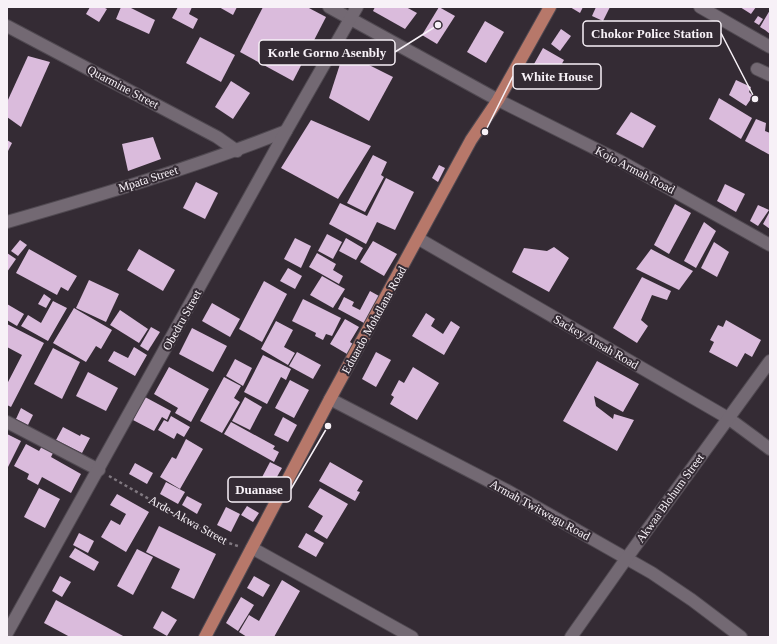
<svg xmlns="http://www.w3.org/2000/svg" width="777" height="644" font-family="'Times New Roman',serif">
  <rect width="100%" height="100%" fill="#342b34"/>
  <g fill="#dabbdc">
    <polygon points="90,7 103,7 107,9 99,22 86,14"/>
    <polygon points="121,7 129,7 155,20 149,34 116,19"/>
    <polygon points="178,7 192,7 189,14 198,19 193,29 172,18"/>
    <polygon points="219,7 237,7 233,15"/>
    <polygon points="263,7 307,7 326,17 293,81 240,52"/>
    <polygon points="375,7 406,7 417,13 405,29 373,11"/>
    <polygon points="439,7 455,16 437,44 422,35"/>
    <polygon points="570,7 583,7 580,13"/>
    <polygon points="596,7 610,7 603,21 592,16"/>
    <polygon points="740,7 756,7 751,14"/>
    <polygon points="770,10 770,34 765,30 768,24 765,30 760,27"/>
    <polygon points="758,16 763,19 759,25 754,22"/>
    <polygon points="485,21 504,32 486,63 467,52"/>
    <polygon points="561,29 571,36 560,51 551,44"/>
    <polygon points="200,37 235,55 221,82 186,63"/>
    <polygon points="543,48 564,60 555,76 534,64"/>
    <polygon points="28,56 50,62 21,127 7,117 7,102"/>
    <polygon points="353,57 393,77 369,121 329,98 341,61"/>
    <polygon points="736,80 751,87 749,92 753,96 746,106 729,95"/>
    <polygon points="231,81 250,93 233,119 215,107"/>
    <polygon points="719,98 752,118 741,139 709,119"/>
    <polygon points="631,112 656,126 643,148 616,134"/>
    <polygon points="756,119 766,123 765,131 770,133 770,155 745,141"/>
    <polygon points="311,120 371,146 338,199 281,168"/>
    <polygon points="153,137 161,159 128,171 122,144"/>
    <polygon points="7,140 12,143 7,153"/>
    <polygon points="373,155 387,162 381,175 384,177 365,212 347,203"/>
    <polygon points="439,165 445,168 438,182 432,178"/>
    <polygon points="386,178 414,192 395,230 377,222 366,244 329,224 340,203 367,216"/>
    <polygon points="196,182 218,193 205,219 183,208"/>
    <polygon points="725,184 745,194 736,212 717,201"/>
    <polygon points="675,204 691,213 669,254 654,245"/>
    <polygon points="758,205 769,210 758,226 750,221"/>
    <polygon points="770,211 770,229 763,224"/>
    <polygon points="704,222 716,231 696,268 684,261"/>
    <polygon points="327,234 342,242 333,259 318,251"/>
    <polygon points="295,238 311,246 301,268 284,259"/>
    <polygon points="346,238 363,248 356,260 339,251"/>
    <polygon points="20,240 27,245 18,256 11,251"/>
    <polygon points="373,241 397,254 384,276 360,262"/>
    <polygon points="714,242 729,252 717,277 701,268"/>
    <polygon points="554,247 569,258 549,292 512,272 524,248 547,251"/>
    <polygon points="29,249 77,276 68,291 61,287 57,295 16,273"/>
    <polygon points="139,249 175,270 163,291 127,270"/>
    <polygon points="651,249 693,271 679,290 636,269"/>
    <polygon points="7,253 16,259 7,272"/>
    <polygon points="317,253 336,264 333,270 343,276 339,284 309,267"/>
    <polygon points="288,268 302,276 295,289 280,281"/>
    <polygon points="322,276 345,289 333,308 310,295"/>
    <polygon points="642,277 671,291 667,300 652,295 641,320 648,326 637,343 613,328"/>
    <polygon points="89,280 119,294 106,322 76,308"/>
    <polygon points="264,281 287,294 262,342 239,329"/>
    <polygon points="370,291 379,296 364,323 338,309 344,297 354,302 352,306 360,310"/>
    <polygon points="44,294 51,299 46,308 38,304"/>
    <polygon points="303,299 341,318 332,336 326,334 323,340 315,336 316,333 292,321"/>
    <polygon points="53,301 67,308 48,341 21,326 28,315 41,323"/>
    <polygon points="212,303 240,319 230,337 202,321"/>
    <polygon points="7,304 24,314 17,326 7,320"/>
    <polygon points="74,308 112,330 101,349 96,346 86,362 53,343"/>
    <polygon points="120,310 148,329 139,343 110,325"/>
    <polygon points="426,313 435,319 431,326 443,334 451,321 460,327 444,355 412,336"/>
    <polygon points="345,319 359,327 350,342 353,344 347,354 330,344"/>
    <polygon points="726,320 761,340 752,357 745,353 737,367 709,352 714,342 710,340 718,325 723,327"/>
    <polygon points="276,321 293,330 284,347 295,353 288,365 261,349"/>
    <polygon points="7,324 44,343 11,407 7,405 7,384 22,355 7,347"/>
    <polygon points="151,327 160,332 148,351 140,346"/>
    <polygon points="192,328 227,346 213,372 179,354"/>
    <polygon points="134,347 147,355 135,376 108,361 114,351 128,358"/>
    <polygon points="53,348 80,362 62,399 34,384"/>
    <polygon points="297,352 321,365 313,379 289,366"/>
    <polygon points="376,352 391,360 376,387 362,379"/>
    <polygon points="263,355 291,369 286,380 281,377 267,404 244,392"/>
    <polygon points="235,359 252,368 243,386 226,376"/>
    <polygon points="597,361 639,384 623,412 594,396 596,406 613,419 614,414 634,420 617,451 563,421"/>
    <polygon points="169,367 209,389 191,422 175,413 178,408 154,394"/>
    <polygon points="413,367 439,383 417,420 390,404 394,397 391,395 399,380 404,383"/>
    <polygon points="88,372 118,388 106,411 76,396"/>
    <polygon points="224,377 241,386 234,398 240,402 222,433 200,421"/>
    <polygon points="290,380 309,390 294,418 275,408"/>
    <polygon points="145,397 171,411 167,420 162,417 154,431 133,420"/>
    <polygon points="245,397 262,407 250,430 232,421"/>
    <polygon points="21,408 33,415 28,425 16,419"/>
    <polygon points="171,416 190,427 184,437 177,433 174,439 158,430 164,420 168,422"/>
    <polygon points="283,417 297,425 288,442 274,435"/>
    <polygon points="231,422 275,446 273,449 279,452 274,462 224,434"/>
    <polygon points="63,427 80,436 81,434 90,438 82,453 56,440"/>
    <polygon points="7,434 21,441 7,469"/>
    <polygon points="186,439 203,449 180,489 160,477 172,457 176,459"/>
    <polygon points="44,443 55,449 51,457 81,474 71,493 42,477 38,485 27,479 29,474 14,466 26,444 39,451"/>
    <polygon points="270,462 282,468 270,489 259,483"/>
    <polygon points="330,462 363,481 357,491 360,492 355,501 319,481"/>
    <polygon points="135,463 153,473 147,484 129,474"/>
    <polygon points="166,482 185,492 178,504 160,494"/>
    <polygon points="39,488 60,499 45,528 24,517"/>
    <polygon points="320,488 348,504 327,539 314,531 323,516 308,507"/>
    <polygon points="117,494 149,512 126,552 101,537 111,520 120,525 126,514 110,505"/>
    <polygon points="187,496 202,504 197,514 182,505"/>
    <polygon points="247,506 259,513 253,522 241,515"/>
    <polygon points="226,507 240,514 231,532 217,525"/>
    <polygon points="159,526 216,554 194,599 171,588 180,569 146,552"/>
    <polygon points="79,533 94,541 88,553 73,545"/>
    <polygon points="306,533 324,543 316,557 298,547"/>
    <polygon points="75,548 99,562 94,571 69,557"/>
    <polygon points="137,549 153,557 133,595 117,586"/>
    <polygon points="60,576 71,582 62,597 52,591"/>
    <polygon points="254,576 270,585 263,597 247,588"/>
    <polygon points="282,580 300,591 274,637 247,637 239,632 249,615 259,621"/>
    <polygon points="241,597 254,605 238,631 226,623"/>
    <polygon points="56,600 125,637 70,637 44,623"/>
    <polygon points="162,611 177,620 167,636 153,628"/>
  </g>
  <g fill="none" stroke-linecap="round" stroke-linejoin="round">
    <g stroke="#504951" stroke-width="14">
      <g id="minor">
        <polyline points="329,7 498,100 620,161 770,245"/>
        <polyline points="700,7 770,47"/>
        <polyline points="7,26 217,137 237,151"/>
        <polyline points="757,69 770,75"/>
        <path d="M7,222C101,195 195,167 286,131"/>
        <polyline points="419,239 728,418 770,449"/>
        <polyline points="330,399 508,491 652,573 692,600 741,637"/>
        <polyline points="7,422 99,470"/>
        <polyline points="252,548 412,637"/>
        <polyline points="7,633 286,131 357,7"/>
        <polyline points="571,637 626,559 770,361"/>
      </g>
    </g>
    <g stroke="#504951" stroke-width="14">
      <polyline id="major" points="205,637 330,399 471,140 498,100 550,7"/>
    </g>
    <polyline stroke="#807880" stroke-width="2.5" stroke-dasharray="3 3" stroke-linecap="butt" points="109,476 222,541 238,546"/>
    <use href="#minor" stroke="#736973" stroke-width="12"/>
    <use href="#major" stroke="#b7786a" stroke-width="12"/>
  </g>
  <g text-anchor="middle" stroke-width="4" stroke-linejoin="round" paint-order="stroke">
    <g font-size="12" fill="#f7f1f7" stroke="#342b34">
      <text transform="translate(123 87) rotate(28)" y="4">Quarmine Street</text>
      <text transform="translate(635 170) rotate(28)" y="4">Kojo Armah Road</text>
      <text transform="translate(148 179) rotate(-18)" y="4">Mpata Street</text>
      <text transform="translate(182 320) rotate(-61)" y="4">Obedru Street</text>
      <text transform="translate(374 320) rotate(-61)" y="4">Eduardo Mohdlana Road</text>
      <text transform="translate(596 342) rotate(30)" y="4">Sackey Ansah Road</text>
      <text transform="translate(670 498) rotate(-54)" y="4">Akwaa Blohum Street</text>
      <text transform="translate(540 510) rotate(29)" y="4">Armah Twitwegu Road</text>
      <text transform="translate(188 520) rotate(29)" y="4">Arde-Akwa Street</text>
    </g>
  </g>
  <path fill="none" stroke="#f7f1f7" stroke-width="1.5" d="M755 99L721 33M438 25L395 52M485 132L513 76M328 426L291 489"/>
  <g fill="#f7f1f7" stroke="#342b34" stroke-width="1.5">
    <circle cx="755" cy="99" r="4"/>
    <circle cx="438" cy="25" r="4"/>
    <circle cx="485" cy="132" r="4"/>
    <circle cx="328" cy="426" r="4"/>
  </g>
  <g fill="#342b34" stroke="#f7f1f7" stroke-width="1.5">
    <rect x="583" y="21" width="138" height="25" rx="4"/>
    <rect x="259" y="40" width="136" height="25" rx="4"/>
    <rect x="513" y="64" width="88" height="25" rx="4"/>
    <rect x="228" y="477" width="63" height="25" rx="4"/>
  </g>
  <g font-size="13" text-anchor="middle" font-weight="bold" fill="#f7f1f7">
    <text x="652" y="38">Chokor Police Station</text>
    <text x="327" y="57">Korle Gorno Asenbly</text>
    <text x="557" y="81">White House</text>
    <text x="259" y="494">Duanase</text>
  </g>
  <rect width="777" height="644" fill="none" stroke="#f7f1f7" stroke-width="16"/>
</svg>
